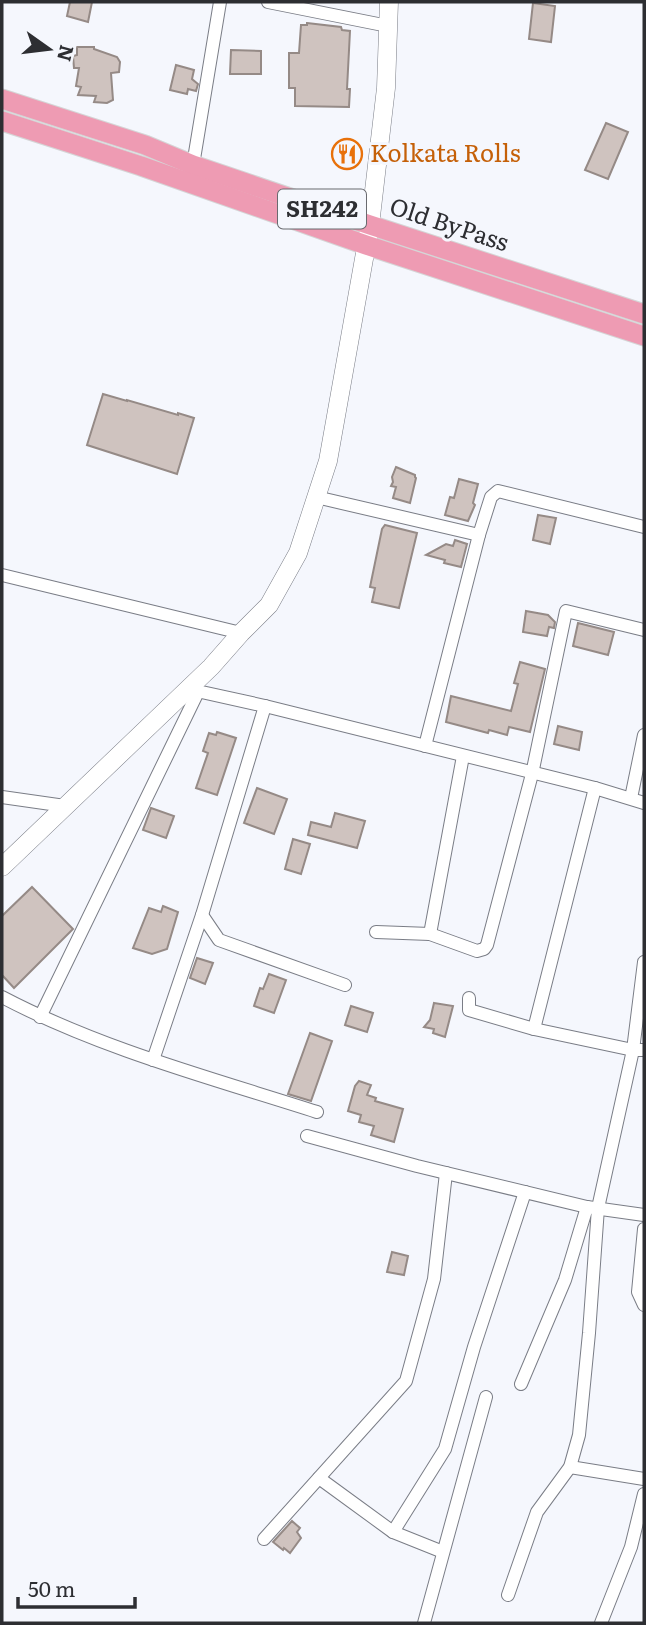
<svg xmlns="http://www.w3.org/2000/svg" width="646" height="1625" font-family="Literata,serif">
  <rect width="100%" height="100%" fill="#f5f7fd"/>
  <g fill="#cfc3bf" stroke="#958a86" stroke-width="2">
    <polygon points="70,2 92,2 88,22 67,16"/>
    <polygon points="533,3 555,6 551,42 529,39"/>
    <polygon points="307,23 341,27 342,30 350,31 347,89 350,89 349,107 295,106 295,88 289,88 289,53 299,53 301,25 307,25"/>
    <polygon points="77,47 94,47 94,49 117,57 120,62 119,72 111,73 113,100 107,103 94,102 96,96 78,95 81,87 76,86 79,68 74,68 73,56 77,55"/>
    <polygon points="231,50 261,51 261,74 230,74"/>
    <polygon points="176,65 194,70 192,79 198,84 196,91 188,89 187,94 170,90"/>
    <polygon points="606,123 628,132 608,179 585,170"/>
    <polygon points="103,394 127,401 127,400 178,415 178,413 194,418 177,474 87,445"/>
    <polygon points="396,467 415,475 415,477 416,478 410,503 393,498 396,487 391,486 393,482 392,477"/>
    <polygon points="459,479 478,484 473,503 475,505 468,521 445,515 450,497 454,498"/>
    <polygon points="538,515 556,518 550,544 533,540"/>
    <polygon points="385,525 417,533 399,608 372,602 375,588 370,587 382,529"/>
    <polygon points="455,540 467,544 461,567 444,563 445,560 426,555 446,544 453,546"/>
    <polygon points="526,611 548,615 555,622 554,628 549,627 547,636 523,632"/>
    <polygon points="578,623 614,632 608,655 573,646"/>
    <polygon points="520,662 545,669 530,732 509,727 507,735 489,730 488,733 446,722 451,696 511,711 518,684 514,683"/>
    <polygon points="558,726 582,732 579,750 554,744"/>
    <polygon points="217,732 236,738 217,795 196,788 208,753 203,751 209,733 216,735"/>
    <polygon points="257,788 287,799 274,834 244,823"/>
    <polygon points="151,808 174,816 166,838 143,830"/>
    <polygon points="335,813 365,821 357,848 308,835 311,822 331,827"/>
    <polygon points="293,839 310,844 301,874 285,869"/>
    <polygon points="32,887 73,929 14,988 2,975 2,916"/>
    <polygon points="163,906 178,912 167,949 152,954 133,948 149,908 161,912"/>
    <polygon points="197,958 213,963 205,984 190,978"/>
    <polygon points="269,974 286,980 274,1013 254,1006 260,988 263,989"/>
    <polygon points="434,1003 453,1006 445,1037 433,1033 434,1029 424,1027 430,1020"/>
    <polygon points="351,1006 373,1013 367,1032 345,1025"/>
    <polygon points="310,1033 332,1041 311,1101 288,1094"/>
    <polygon points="359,1081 371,1085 367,1095 376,1098 375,1101 403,1109 394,1142 371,1135 374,1126 359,1122 361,1115 348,1111 355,1086"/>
    <polygon points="392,1252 408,1256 404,1275 387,1272"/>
    <polygon points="292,1521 300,1528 297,1532 301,1538 290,1553 284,1548 283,1550 273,1542"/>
  </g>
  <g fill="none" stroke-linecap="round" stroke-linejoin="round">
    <g stroke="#7a7d86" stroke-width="14">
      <g id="street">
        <polyline points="268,2 388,26"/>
        <polyline points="193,165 220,2"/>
        <polyline points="316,497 479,535 425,746"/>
        <polyline points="479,535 491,497 498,491 644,527"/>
        <polyline points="2,575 241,633"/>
        <polyline points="188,689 265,706 595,788 644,803"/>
        <polyline points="2,797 65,806"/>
        <polyline points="631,798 644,735"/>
        <polyline points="202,915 219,940 345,985"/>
        <polyline points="376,932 430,934 477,951 484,949 487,945 532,774 566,611 644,630"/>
        <polyline points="430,934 463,756"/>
        <path d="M2,997C101,1049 211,1078 317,1112"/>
        <polyline points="469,998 469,1010 534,1029 633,1050 644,1050"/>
        <polyline points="40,1017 198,692"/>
        <polyline points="534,1029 595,788"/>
        <polyline points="153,1060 202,915 265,706"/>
        <polyline points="307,1136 417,1166 587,1207 644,1215"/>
        <polyline points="644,1229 638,1292 644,1305"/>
        <polyline points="521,1384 565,1280 587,1207"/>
        <polyline points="570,1467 644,1479"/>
        <polyline points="319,1478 393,1532 443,1552"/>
        <polyline points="393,1532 445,1449 474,1347 525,1192"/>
        <polyline points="264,1539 406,1381 434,1279 446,1173"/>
        <polyline points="508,1595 537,1512 570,1467 579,1435 589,1333 598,1208 633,1050 644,962"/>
        <polyline points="424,1623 486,1397"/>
        <polyline points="601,1623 631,1547 644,1494"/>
      </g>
    </g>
    <g stroke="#7a7d86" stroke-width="19">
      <polyline id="secondary" points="2,867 211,667 241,633 269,605 298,553 328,461 370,225 386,88 389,2"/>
    </g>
    <g stroke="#d5d5d6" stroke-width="21">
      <g id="primary">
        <polyline points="2,99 145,145 193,165 370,225 644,314"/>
        <polyline points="2,121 141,166 366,245 644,336"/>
      </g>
    </g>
    <use href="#street" stroke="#fff" stroke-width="12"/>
    <use href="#secondary" stroke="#fff" stroke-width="18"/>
    <use href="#primary" stroke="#ee9bb3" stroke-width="19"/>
  </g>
  <defs>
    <g id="restaurant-ring" transform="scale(1.575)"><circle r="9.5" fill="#f5f7fd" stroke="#e8710a" stroke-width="1.5"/><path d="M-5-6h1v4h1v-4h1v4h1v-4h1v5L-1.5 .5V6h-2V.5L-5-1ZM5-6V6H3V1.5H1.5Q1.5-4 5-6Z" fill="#e8710a"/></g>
  </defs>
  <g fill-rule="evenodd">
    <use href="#restaurant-ring" x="347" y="154"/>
  </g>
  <g text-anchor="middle" stroke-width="6" stroke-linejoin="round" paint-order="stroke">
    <rect fill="#f5f7fd" stroke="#696a6f" stroke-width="2" x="278" y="189.5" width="88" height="39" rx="5"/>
    <g font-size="23" font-weight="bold" fill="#2d2e32">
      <text x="322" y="217">SH242</text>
    </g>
    <g font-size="24" fill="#c56008" stroke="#f5f7fd" text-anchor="start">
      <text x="370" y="162">Kolkata Rolls</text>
    </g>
    <g font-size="24" fill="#2d2e32" stroke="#f5f7fd">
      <text transform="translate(449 225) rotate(18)" y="8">Old ByPass</text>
    </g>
  </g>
  <rect width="646" height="1625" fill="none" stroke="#2d2e32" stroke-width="7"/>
  <g transform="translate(49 49) rotate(104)" stroke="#f5f7fd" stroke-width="5" paint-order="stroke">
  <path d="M0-5L12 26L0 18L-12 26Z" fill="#2d2e32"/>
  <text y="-10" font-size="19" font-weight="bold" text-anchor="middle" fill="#2d2e32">N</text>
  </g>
  <path d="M18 1597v10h117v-10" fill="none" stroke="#2d2e32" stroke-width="3.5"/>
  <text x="28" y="1597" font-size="21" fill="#2d2e32" stroke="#f5f7fd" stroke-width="5" paint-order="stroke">50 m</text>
</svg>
